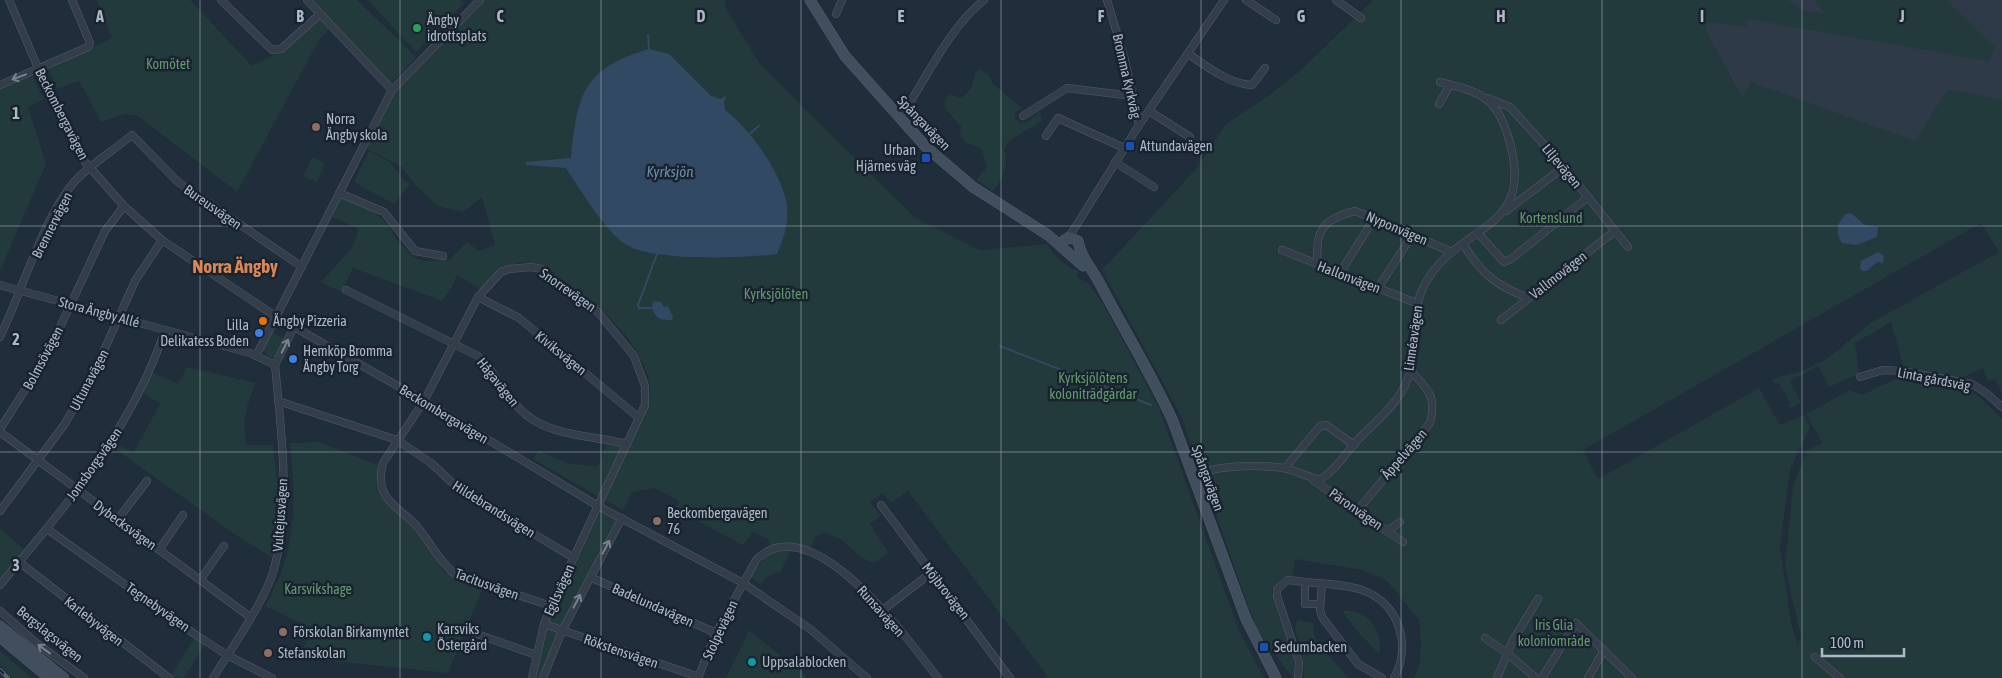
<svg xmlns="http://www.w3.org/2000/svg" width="2002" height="678" font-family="'Asap Condensed',sans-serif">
  <rect width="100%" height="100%" fill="#202d3a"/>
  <polygon fill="#2e3a47" points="1713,0 2002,0 2002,207 1742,98 1705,30 1707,12"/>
  <g fill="#223a3b">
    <polygon points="97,0 190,0 252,66 287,48 319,17 329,29 319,40 237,192 138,116 125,114 101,122 79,81 57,89 48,68 112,38"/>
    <polygon points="309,0 357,0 416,57 391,84"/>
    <polygon points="368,0 461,0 464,3 416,52"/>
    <path d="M484,0H725L726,9L760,64L914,217L980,250L1047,244C1053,254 1067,269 1078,270L1077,277L1089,284L1103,304L1159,408L1240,633L1264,678H1044L1047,676L908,491L891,503L882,493L870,503L881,515L870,524L888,552L878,561L870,562L858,555L842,540L826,533L816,536L809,550C795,544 786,543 771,547L768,539L753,532L743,545L675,509L679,501L655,488L632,492L623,510L604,500C613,479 651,407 650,388C647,356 616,320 591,301C584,296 575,294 568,288C558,281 553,267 539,264C511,258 499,270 480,289L457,275L451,289L442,301L353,268L341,292L321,282L352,248L359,229L332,217L342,197L365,205L387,223L397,240L413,257L425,261L450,259L467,242L479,251L495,245L482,197L463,212L438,206L415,185L401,166L363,147L395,91Z"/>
    <path d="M1373,0H1788L1802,10L1826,14L1814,0H1946L1995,48L1989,61L1748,19L1746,26L1707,22L1705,30L1742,98L1751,82L1915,141L1948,89L2002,100V393L1995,379L1988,381L1983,368L1959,379L1904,369L1891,322L1855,343L1859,374L1829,387L1818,366L1790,381L1801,402L1791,408L1787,405L1790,403L1779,383L1775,385L1772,381L1778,377L1801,372L1828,358L1870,323L1999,252L1981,223L1583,450L1598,479L1759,388L1780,425L1804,415L1810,427L1790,469L1780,547L1791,623L1798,645L1801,637L1785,567L1793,486L1807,450L1822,443L1806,414L1850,390L1862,395L1900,377L1976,394L2002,418V678H1414L1420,663L1421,646L1419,620L1387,581L1362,570L1295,559L1292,578H1283L1272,589C1274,611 1301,661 1293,678L1257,631L1182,418L1102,270L1195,170L1226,124L1267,97L1301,70Z"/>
    <path d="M979,70C987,71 990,76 992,83L1022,108L1015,113L1016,119L1021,123L1029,121L1040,111L1042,121L1009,141L1004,150C1010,163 1002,181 993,191L976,180L987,167L981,149L965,142L960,135L961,126L945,109L944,102L949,94L961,98L971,89L975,73Z"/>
    <polygon points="32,75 44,99 28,107 46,164 0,271 0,88"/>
    <polygon points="369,151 390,162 402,178 410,184 394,204 354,182"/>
    <polygon points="312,157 325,163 317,182 303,176"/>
    <polygon points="272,331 278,336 285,337 275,357 269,358 263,350"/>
    <path d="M187,367L256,383C247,403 241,423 247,445H273C277,481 285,523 271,557L233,533L111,446L113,442L133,453L160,404L142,392L152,372L178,384Z"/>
    <path d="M319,442L378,465L377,483L380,496L413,525L444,572L483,587L448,673L313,659L299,654L310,636L301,623L265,606C297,552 296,503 290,443Z"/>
    <polygon points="607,442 620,446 620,450 599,497 533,459 539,451 570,464 598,466"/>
    <polygon points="601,510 618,519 541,678 535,678 550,617"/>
    <polygon points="0,528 26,551 0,581"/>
    <path d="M792,549L781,571L766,577L761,585L750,577C759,560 772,550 792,549Z"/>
    <path d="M1342,611C1368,609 1383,630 1379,654L1358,632Z"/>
    <polygon points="1297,620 1313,623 1315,639 1348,678 1304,678 1302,648 1295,631"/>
    <polygon points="749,630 801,672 808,678 726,678"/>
    <polygon points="196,635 207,641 184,678 170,677"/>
    <polygon points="0,651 32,678 12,678 0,665"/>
  </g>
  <g fill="#324963">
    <path d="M649,49L669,54L711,96L720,99L726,96L724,102L725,110C750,129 782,173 787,205C789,222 784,238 777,254C745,258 651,262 625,244C605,231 580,189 566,168L526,165V162L571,158C577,95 583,68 649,49Z"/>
    <path d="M1851,213L1865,225L1878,227L1877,237L1856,245L1842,243C1835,233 1837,222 1846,214Z"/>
    <polygon points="1878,252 1884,256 1883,263 1877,262 1867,271 1862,271 1860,268 1861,261"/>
    <path d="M654,301L661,302L664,307L668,306L673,317L672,320C659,320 654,318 652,305Z"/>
  </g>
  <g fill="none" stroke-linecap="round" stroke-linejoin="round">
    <g stroke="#324963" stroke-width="2">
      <polyline points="648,35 649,49"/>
      <polyline points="748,135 759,126"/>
      <polyline points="652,308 639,308 638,305 657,254"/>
      <polyline points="1000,346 1151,405"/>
    </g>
    <g stroke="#515c68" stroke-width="8">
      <g id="street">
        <polyline points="9,0 41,75 85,162 124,206 162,240 275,316 424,401 598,506 743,583 810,629 867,678"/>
        <polyline points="221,0 272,50 281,49 320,14"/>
        <polyline points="307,0 392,90"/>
        <polyline points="1107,0 1125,60 1139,125"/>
        <polyline points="1246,0 1276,20"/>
        <polyline points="1336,0 1361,18"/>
        <polyline points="836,14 842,0"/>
        <path d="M1188,54C1207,66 1228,84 1252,85L1265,68"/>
        <polyline points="0,85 88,47 90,43 72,0"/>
        <polyline points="1487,98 1510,107 1564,167 1628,247"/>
        <polyline points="1439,104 1450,85"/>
        <polyline points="1149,111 1190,137"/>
        <polyline points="1023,116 1067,88 1133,96"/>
        <path d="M900,118C926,80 947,30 984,0"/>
        <polyline points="1046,136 1058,118 1124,148"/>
        <polyline points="1115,162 1154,187"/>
        <polyline points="339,193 384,212 415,251 443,256"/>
        <polyline points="1506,211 1564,167"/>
        <polyline points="1478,233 1504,262 1511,259 1588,197"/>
        <polyline points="1069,237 1139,125 1224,0"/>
        <path d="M1463,244C1482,274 1495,285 1528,298"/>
        <polyline points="1282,250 1416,303"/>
        <path d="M1318,265C1314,232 1322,219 1355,211L1452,252"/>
        <polyline points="1340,273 1375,217"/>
        <polyline points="0,285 250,353 275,365"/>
        <polyline points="1378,288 1413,234"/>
        <path d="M346,290L478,356L484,361C496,377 506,394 519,408C545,437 592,435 627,444"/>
        <polyline points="478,297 519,318 638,417"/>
        <polyline points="1501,320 1615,231"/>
        <path d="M0,337C22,292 43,217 75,181C91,164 114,150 132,135L178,182L302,267"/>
        <polyline points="256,356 392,90 480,0"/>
        <polyline points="275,365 294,327"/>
        <polyline points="1860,377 1883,370 1901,371 1972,384 1986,393 2002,407"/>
        <polyline points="278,401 397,440 431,463 459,489 574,558"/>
        <polyline points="0,429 46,357 105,231 124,206"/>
        <polyline points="0,432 250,617"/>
        <polyline points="1285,468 1320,426 1326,425 1354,445"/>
        <path d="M1192,474C1221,466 1253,464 1283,468C1295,470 1308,477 1320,480C1335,470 1343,457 1354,444C1375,421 1404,401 1411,369C1417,342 1411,313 1423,288C1455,220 1541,237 1507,133C1495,95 1476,91 1440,82"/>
        <polyline points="1313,480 1403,542"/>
        <polyline points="881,505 1010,678"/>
        <path d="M1358,510L1430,423C1437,396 1428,390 1411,371"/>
        <polyline points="0,511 64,425 92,377 135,281 162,240"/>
        <polyline points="118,519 147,481"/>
        <polyline points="47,529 196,635 227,655 272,678"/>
        <polyline points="1387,531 1400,522"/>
        <polyline points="159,550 183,515"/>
        <polyline points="19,562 169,678"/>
        <polyline points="590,577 716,633"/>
        <polyline points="200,580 224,546"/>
        <polyline points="1322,584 1320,610 1322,617 1358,664 1382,678"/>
        <path d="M0,585C65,507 133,428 165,330"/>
        <path d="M1320,604H1305V582C1323,584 1344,584 1362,590C1399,603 1412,645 1394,678"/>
        <polyline points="884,609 931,573"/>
        <polyline points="0,611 35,642 84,678"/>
        <polyline points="544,624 699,677"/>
        <polyline points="474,633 536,655"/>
        <polyline points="1485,638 1507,653 1536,678"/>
        <polyline points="1815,657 1840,678"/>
        <path d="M213,678C231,649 268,597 275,565C291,501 281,430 275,365"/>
        <path d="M532,678L544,624L551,606L645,405V386L634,356L597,311L563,290L542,269L531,267L509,269L501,272L478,297L424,401L383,463C380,472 380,484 384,493C390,505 405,514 414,523C430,540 437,560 455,574L551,606"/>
        <polyline points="543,678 562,631 622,518"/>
        <path d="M698,678L716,633L756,560C812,504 908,640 938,678"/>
        <polyline points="1298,678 1299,662 1277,596 1277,589 1288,580 1305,582"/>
        <polyline points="1497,678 1512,642 1538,599"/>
        <polyline points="1542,678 1576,623 1632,678"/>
        <polyline points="1588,678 1604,650"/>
      </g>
    </g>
    <g stroke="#515c68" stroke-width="11">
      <g id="secondary">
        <polyline points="810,0 845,56 926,147 973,187 1048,235 1083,266"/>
        <path d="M1062,246L1063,241L1069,237L1078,241C1081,258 1091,267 1099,282C1123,328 1150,372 1172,419L1246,619L1276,678"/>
        <polyline points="0,626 64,678"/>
        <polyline points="0,637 49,678"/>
      </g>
    </g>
    <use href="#street" stroke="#343e4a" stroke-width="7"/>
    <use href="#secondary" stroke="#414e5d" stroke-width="10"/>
    <g stroke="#556372" stroke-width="4">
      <polyline id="rail" points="0,670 8,678"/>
    </g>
    <use href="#rail" stroke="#19232f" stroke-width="2" stroke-dasharray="5.5" stroke-linecap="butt"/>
  </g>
  <defs><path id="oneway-shaft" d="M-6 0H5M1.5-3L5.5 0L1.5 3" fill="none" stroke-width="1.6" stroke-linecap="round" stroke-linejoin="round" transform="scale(1.25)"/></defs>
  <g stroke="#77828f">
    <use href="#oneway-shaft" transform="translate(19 77) rotate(160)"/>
    <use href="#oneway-shaft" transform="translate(285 346) rotate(-63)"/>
    <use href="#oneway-shaft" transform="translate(606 547) rotate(-62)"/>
    <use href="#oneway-shaft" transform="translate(577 601) rotate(-62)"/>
    <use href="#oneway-shaft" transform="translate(44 649) rotate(-144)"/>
  </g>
  <path fill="none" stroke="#aeb9c7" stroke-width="1" stroke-opacity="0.55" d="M200,0V678M400,0V678M601,0V678M801,0V678M1001,0V678M1201,0V678M1401,0V678M1602,0V678M1802,0V678M0,226H2002M0,452H2002"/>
  <circle fill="#2e9e5b" stroke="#19232f" stroke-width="2" cx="417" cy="28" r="5"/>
  <g fill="#8d6e63" stroke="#19232f" stroke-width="2">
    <circle cx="316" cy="127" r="5"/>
    <circle cx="657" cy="521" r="5"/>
    <circle cx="283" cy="632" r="5"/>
    <circle cx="268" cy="653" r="5"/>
  </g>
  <g fill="#1a4fb4" stroke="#19232f" stroke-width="2">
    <rect x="1125" y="141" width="10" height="10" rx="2.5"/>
    <rect x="921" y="153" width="10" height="10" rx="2.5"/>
    <rect x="1259" y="642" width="10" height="10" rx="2.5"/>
  </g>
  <circle fill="#e8710a" stroke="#19232f" stroke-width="2" cx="263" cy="321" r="5"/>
  <g fill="#3f7fe0" stroke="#19232f" stroke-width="2">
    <circle cx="259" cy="333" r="5"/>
    <circle cx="293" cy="359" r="5"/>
  </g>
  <g fill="#0f9aa8" stroke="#19232f" stroke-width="2">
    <circle cx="427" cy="637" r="5"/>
    <circle cx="752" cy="662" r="5"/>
  </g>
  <g text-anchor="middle" stroke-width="5" stroke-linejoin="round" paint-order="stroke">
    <g font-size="14" fill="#aeb9c7" stroke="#19232f" text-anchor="start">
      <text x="427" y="25">Ängby<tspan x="427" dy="16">idrottsplats</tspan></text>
      <text x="326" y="124">Norra<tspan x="326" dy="16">Ängby skola</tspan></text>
      <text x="1140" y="151">Attundavägen</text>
      <text x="916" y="155" text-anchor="end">Urban<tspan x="916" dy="16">Hjärnes väg</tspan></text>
      <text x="273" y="326">Ängby Pizzeria</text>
      <text x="249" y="330" text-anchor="end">Lilla<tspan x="249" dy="16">Delikatess Boden</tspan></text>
      <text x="303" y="356">Hemköp Bromma<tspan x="303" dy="16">Ängby Torg</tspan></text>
      <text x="667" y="518">Beckombergavägen<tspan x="667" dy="16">76</tspan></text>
      <text x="437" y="634">Karsviks<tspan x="437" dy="16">Östergård</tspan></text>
      <text x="293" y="637">Förskolan Birkamyntet</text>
      <text x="1274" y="652">Sedumbacken</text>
      <text x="278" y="658">Stefanskolan</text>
      <text x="762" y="667">Uppsalablocken</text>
    </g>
    <g font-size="14" fill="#64986d" stroke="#19232f">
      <text x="168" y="69">Komötet</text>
      <text x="1551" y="223">Kortenslund</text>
      <text x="776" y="299">Kyrksjölöten</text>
      <text x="1093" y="383">Kyrksjölötens<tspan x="1093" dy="16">koloniträdgårdar</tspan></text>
      <text x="318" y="594">Karsvikshage</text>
      <text x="1554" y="630">Iris Glia<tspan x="1554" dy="16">koloniområde</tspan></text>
    </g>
    <g font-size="14" fill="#aeb9c7" stroke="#19232f">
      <text transform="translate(1127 76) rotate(77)" y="5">Bromma Kyrkväg</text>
      <text transform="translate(62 114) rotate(63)" y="5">Beckombergavägen</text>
      <text transform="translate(924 123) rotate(46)" y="5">Spångavägen</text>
      <text transform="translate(1562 166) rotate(50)" y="5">Liljevägen</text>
      <text transform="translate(213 207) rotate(35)" y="5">Bureusvägen</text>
      <text transform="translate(52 225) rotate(-63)" y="5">Brennervägen</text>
      <text transform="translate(1397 228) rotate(23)" y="5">Nyponvägen</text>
      <text transform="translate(1558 275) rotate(-38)" y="5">Vallmovägen</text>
      <text transform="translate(1349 277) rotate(21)" y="5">Hallonvägen</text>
      <text transform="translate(568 290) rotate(35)" y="5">Snorrevägen</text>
      <text transform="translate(99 312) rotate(15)" y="5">Stora Ängby Allé</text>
      <text transform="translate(1413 338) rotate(-82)" y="5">Linnéavägen</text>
      <text transform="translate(561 353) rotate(39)" y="5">Kiviksvägen</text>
      <text transform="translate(43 358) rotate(-62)" y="5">Bolmsövägen</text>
      <text transform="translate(1934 379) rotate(11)" y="5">Linta gårdsväg</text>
      <text transform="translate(89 380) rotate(-62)" y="5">Ultunavägen</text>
      <text transform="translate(498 382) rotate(51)" y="5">Hågavägen</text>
      <text transform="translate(444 414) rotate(31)" y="5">Beckombergavägen</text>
      <text transform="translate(1404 454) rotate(-49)" y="5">Äppelvägen</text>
      <text transform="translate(94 464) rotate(-55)" y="5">Jomsborgsvägen</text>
      <text transform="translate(1208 478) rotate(70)" y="5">Spångavägen</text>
      <text transform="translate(494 509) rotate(32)" y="5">Hildebrandsvägen</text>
      <text transform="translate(1356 509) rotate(35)" y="5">Päronvägen</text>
      <text transform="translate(280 515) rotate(-86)" y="5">Vultejusvägen</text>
      <text transform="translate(125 525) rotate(36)" y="5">Dybecksvägen</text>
      <text transform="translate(487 584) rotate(20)" y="5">Tacitusvägen</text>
      <text transform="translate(559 590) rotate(-66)" y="5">Egilsvägen</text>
      <text transform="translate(946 591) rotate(52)" y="5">Möjbrovägen</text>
      <text transform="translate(653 605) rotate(24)" y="5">Badelundavägen</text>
      <text transform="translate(158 607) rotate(35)" y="5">Tegnebyvägen</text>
      <text transform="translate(881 611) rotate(48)" y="5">Runsavägen</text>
      <text transform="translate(94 621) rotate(38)" y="5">Karlebyvägen</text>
      <text transform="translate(720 630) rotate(-65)" y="5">Stolpevägen</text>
      <text transform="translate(50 634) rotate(39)" y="5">Bergslagsvägen</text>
      <text transform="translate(621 651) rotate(19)" y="5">Rökstensvägen</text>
    </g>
    <g font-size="15" font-style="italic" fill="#6d8cac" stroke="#19232f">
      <text x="670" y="177">Kyrksjön</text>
    </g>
    <g font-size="19" font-weight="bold" fill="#d98757" stroke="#19232f">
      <text x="235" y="273">Norra Ängby</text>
    </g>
  </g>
  <g font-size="16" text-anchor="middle" font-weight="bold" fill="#aeb9c7" stroke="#19232f" stroke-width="5" stroke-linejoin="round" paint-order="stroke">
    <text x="100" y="22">A</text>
    <text x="300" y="22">B</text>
    <text x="500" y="22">C</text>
    <text x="701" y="22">D</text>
    <text x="901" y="22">E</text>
    <text x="1101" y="22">F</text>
    <text x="1301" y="22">G</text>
    <text x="1501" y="22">H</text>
    <text x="1702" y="22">I</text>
    <text x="1902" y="22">J</text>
    <text x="16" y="119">1</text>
    <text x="16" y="345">2</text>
    <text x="16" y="571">3</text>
  </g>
  <path d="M1822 648v8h82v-8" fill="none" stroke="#aeb9c7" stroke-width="2.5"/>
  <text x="1830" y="648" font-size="15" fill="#aeb9c7" stroke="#19232f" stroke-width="4" paint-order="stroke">100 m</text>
</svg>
